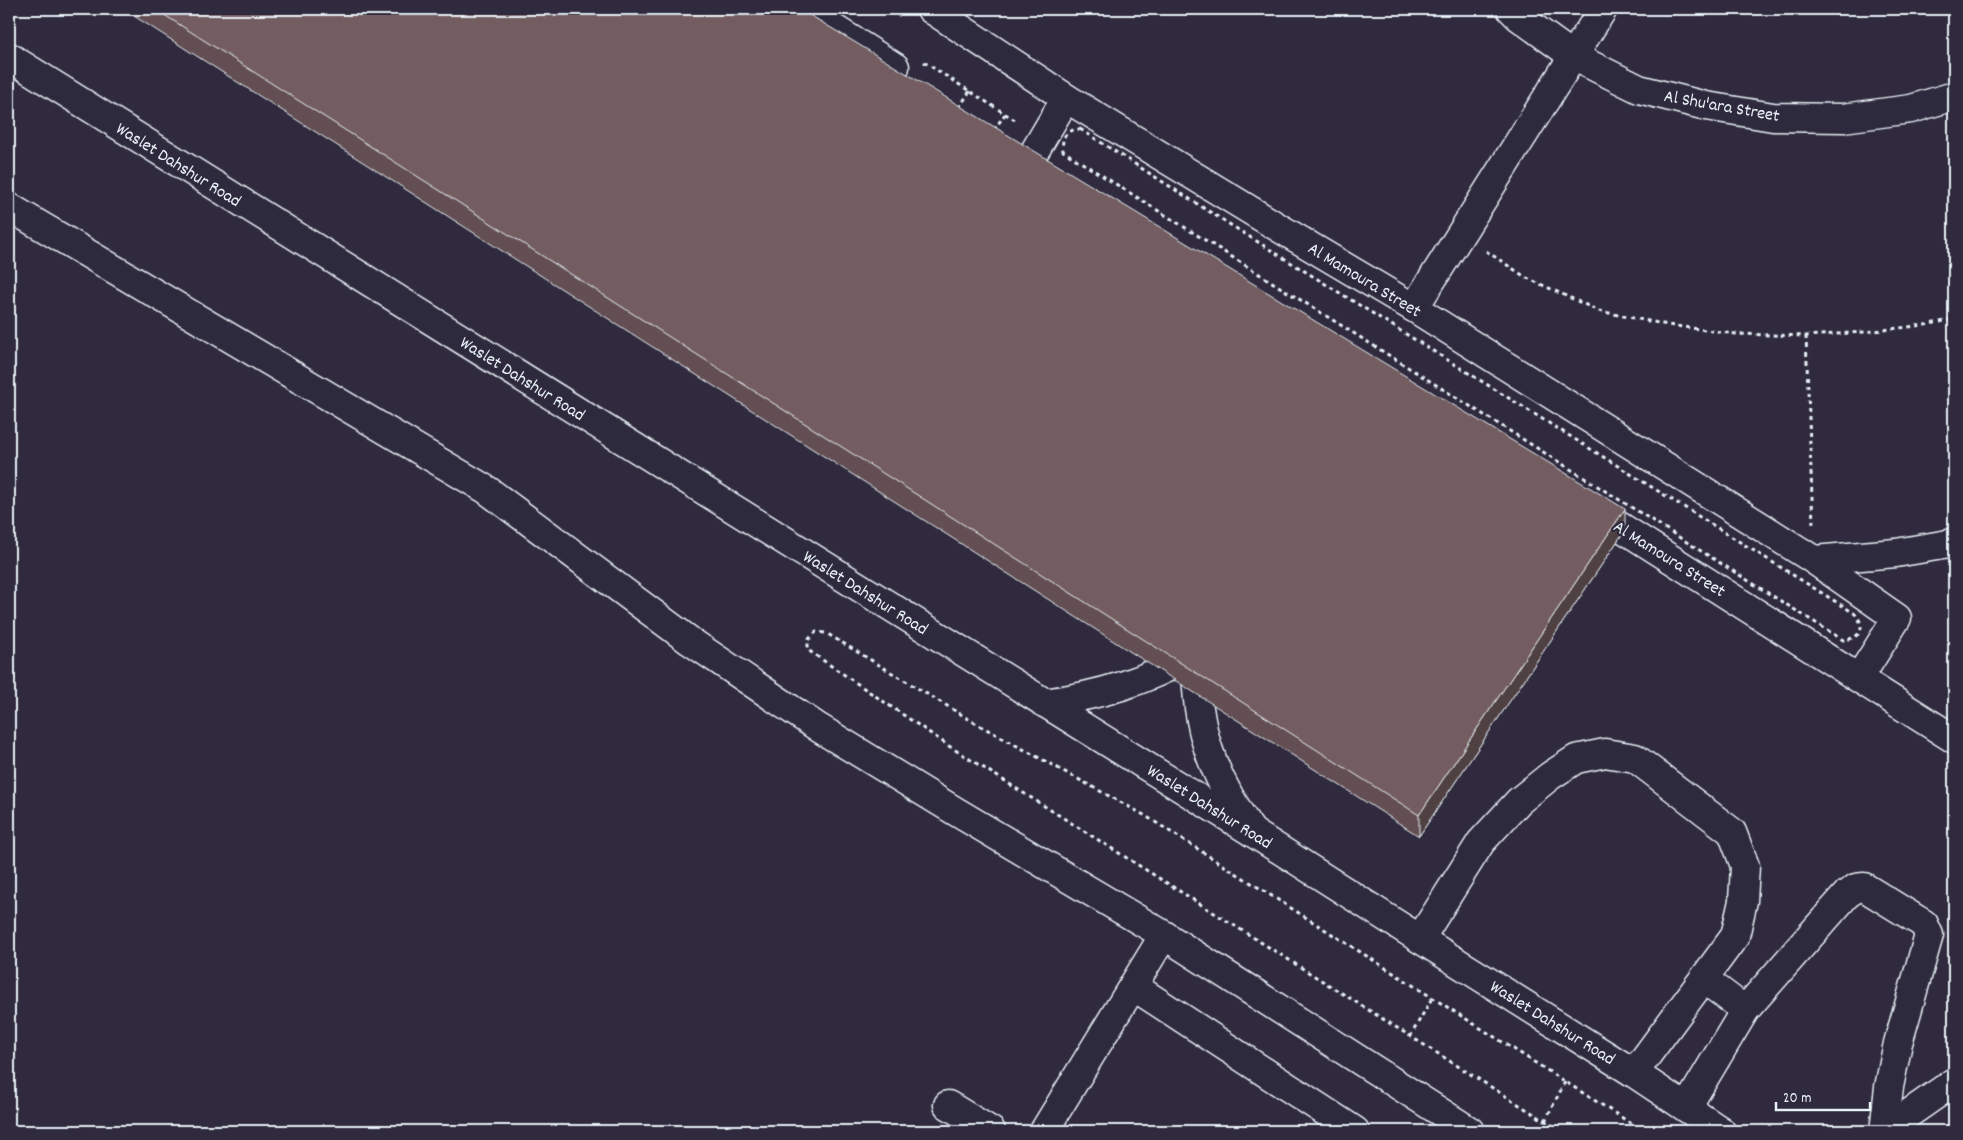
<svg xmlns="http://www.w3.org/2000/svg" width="1963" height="1140" font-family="Dekko,sans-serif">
  <rect width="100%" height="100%" fill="#2f2a3d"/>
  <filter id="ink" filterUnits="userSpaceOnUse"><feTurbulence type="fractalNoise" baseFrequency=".02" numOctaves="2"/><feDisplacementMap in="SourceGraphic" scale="10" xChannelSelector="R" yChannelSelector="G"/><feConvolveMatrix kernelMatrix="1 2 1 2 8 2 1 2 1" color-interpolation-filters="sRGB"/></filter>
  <g filter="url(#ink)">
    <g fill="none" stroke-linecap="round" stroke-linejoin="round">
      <g stroke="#e8f1f8" stroke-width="31">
        <g id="minor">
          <polyline points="803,9 895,67"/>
          <polyline points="931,9 1066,98 1281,229 1414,308 1814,560 1897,618 1859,678"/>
          <polyline points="1511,9 1519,17 1573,56 1639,89 1706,106 1773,117 1843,118 1911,109 1954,96"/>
          <polyline points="1033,154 1066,98"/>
          <polyline points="1414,308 1603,9"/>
          <polyline points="1594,510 1954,739"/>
          <polyline points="1814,560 1896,553 1954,543"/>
          <path d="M1196,656C1195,727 1211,774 1252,832"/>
          <path d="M1044,703C1102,695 1143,682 1194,654"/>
          <polyline points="1420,939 1481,842 1519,801 1550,776 1576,759 1605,753 1635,758 1732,832 1745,866 1743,901 1735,936 1634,1073"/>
          <polyline points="1704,979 1745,1010"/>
          <polyline points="1133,986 1355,1131"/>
          <polyline points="948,1105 991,1131"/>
          <polyline points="1687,1107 1745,1010 1847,894 1856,888 1864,887 1924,924 1929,935 1898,1043 1889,1087 1884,1131"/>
          <polyline points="1044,1131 1164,935"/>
          <polyline points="1884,1131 1954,1082"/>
        </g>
      </g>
      <g stroke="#e8f1f8" stroke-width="31">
        <g id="major">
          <polyline points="9,57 1252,832 1420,939 1634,1073 1721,1131"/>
          <polyline points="9,207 487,490 690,641 819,728 955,811 1164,935 1470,1131"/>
        </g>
      </g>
      <g stroke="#e8f1f8" stroke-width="3" stroke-dasharray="4 4" stroke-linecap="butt">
        <polyline points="890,9 902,17"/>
        <polyline points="924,62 1018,122"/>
        <polyline points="959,108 970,91"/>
        <path d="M1080,129L1221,219L1854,613C1867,626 1861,639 1843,640L1063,151C1061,137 1066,130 1080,129Z"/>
        <polyline points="994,130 1005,114"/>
        <polyline points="1486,251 1527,278 1599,311 1668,325 1736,334 1806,336 1865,332 1925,325 1954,319"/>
        <polyline points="1806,336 1813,525"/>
        <polyline points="1410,1037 1432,998"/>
        <polyline points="1545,1121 1565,1082"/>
        <polyline points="1561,1131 952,748 808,650 808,640 816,632 826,633 977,724 1144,815 1643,1131"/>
      </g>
      <use href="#minor" stroke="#2f2a3d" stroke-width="28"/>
      <use href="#major" stroke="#2f2a3d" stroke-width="28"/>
    </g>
    <g fill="#635053" stroke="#e8f1f8">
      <polygon points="123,9 800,9 1625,530 1419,836"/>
      <polygon points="1951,9 1954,9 1954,16"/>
    </g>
    <polygon fill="#504143" stroke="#e8f1f8" points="1625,509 1625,530 1419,836 1419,815"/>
    <polygon fill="#735d60" stroke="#e8f1f8" points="155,9 800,9 1625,509 1419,815"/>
  </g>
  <g text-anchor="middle" stroke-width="4.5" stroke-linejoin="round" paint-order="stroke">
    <g font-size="18" fill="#e8f1f8" stroke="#2f2a3d">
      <text transform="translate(1722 105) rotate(10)" y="6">Al Shu'ara Street</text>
      <text transform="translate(179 164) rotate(32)" y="6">Waslet Dahshur Road</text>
      <text transform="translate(1365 279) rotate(31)" y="6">Al Mamoura Street</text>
      <text transform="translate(523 378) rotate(32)" y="6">Waslet Dahshur Road</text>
      <text transform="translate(1670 558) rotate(32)" y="6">Al Mamoura Street</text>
      <text transform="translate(866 592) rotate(32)" y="6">Waslet Dahshur Road</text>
      <text transform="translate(1210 806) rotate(32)" y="6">Waslet Dahshur Road</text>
      <text transform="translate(1553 1022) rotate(32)" y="6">Waslet Dahshur Road</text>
    </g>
  </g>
  <rect width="1963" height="1140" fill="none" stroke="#2f2a3d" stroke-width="30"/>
  <rect x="15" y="15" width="1933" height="1110" fill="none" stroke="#e8f1f8" stroke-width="2" filter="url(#ink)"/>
  <path d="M1776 1102v8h94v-8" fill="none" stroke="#e8f1f8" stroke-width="2.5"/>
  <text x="1783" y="1102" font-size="15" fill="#e8f1f8" stroke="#2f2a3d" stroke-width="4" paint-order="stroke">20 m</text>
</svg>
